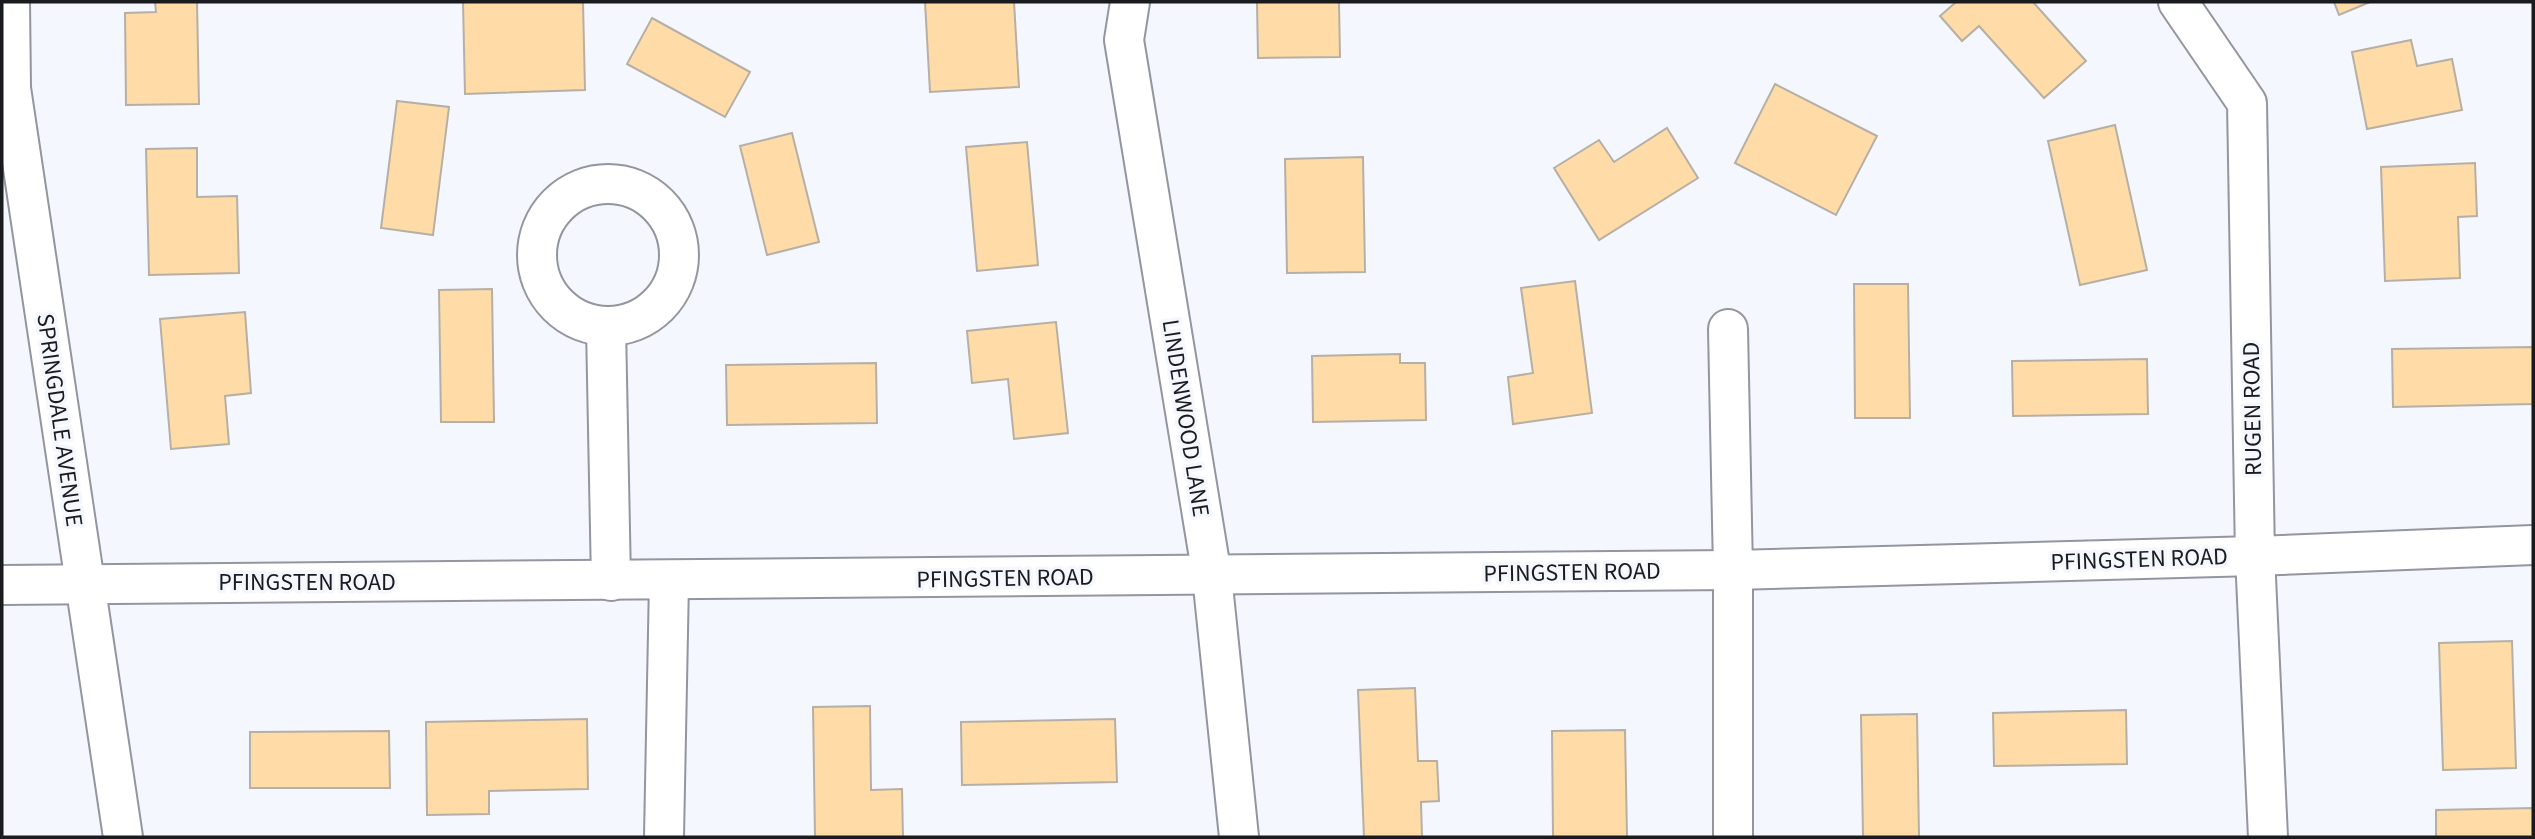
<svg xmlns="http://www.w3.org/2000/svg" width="2535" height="839" font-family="'Source Sans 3',sans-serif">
  <rect width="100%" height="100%" fill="#f5f7fe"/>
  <g fill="#ffdca7" stroke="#b6afa5" stroke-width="2">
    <polygon points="155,2 197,2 199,104 126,105 125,13 156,12"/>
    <polygon points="463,2 583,2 585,90 465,94"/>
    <polygon points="925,2 1014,2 1019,87 930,92"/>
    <polygon points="1257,2 1339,2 1340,57 1258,58"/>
    <polygon points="1956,2 2033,2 2086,61 2044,98 1979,26 1962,41 1940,16"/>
    <polygon points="2334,2 2370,2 2339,15"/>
    <polygon points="652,18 750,72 725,117 627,64"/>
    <polygon points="2411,40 2417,66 2452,59 2462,110 2367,129 2352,52"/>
    <polygon points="1775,84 1877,136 1836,215 1735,163"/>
    <polygon points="397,101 449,107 433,235 381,228"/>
    <polygon points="2115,125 2147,270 2080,285 2048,141"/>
    <polygon points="1667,128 1698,178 1599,240 1554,168 1599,140 1614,162"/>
    <polygon points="792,133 819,242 767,255 740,146"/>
    <polygon points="1027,142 1038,265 977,271 966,147"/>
    <polygon points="197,148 197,197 237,196 239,273 149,275 146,149"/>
    <polygon points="1363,157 1365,272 1287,273 1285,159"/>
    <polygon points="2475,163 2477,216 2458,217 2460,278 2385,281 2381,167"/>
    <polygon points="1575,281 1592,413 1513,424 1508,377 1533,373 1521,288"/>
    <polygon points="1854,284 1908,284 1910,418 1855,418"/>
    <polygon points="492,289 494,422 441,422 439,290"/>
    <polygon points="245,312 251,393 225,396 229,444 171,449 160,319"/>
    <polygon points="1056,322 1068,433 1014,439 1008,379 972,383 967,331"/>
    <polygon points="2533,347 2533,404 2393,407 2392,349"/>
    <polygon points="1400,354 1400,363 1425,363 1426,420 1313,422 1312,356"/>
    <polygon points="2147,359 2148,414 2013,416 2012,361"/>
    <polygon points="876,363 877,423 727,425 726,365"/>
    <polygon points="2512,641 2516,768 2443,770 2439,643"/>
    <polygon points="1415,688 1418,761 1437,761 1439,801 1421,802 1422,837 1364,837 1358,690"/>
    <polygon points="870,706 871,790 902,789 903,837 815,837 813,707"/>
    <polygon points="2126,710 2127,764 1994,766 1993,713"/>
    <polygon points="1917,714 1919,837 1863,837 1861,715"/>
    <polygon points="587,719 588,789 489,791 489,814 427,815 426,722"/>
    <polygon points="1115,719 1117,782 962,785 961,722"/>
    <polygon points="1625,730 1627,837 1553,837 1552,731"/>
    <polygon points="389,731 390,788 250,788 250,732"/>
    <polygon points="2533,808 2533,837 2436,837 2436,810"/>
  </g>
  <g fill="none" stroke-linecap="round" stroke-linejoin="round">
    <g stroke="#9395a0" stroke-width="42">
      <g id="minor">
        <polyline points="10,2 11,88 123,837"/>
        <polyline points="1130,2 1124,40 1212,576 1239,837"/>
        <polyline points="2178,2 2247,103 2255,556 2268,837"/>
        <circle cx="608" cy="255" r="71"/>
        <polyline points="606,327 611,581"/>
        <polyline points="1728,329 1733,570 1733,837"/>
        <polyline points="2,585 1733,570 2255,556 2533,545"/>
        <polyline points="664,837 669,581"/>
      </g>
    </g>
    <use href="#minor" stroke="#fff" stroke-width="38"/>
  </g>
  <g text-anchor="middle" stroke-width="7" stroke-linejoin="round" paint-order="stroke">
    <g font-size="24" fill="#1a1b1f" stroke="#f5f7fe">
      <text transform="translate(2252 409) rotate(-91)" y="8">RUGEN ROAD</text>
      <text transform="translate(1186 418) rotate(81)" y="8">LINDENWOOD LANE</text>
      <text transform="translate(60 420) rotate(82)" y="8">SPRINGDALE AVENUE</text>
      <text transform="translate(2139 559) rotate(-2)" y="8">PFINGSTEN ROAD</text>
      <text transform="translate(1572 572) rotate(-1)" y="8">PFINGSTEN ROAD</text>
      <text transform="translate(1005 578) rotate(-1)" y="8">PFINGSTEN ROAD</text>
      <text x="307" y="590">PFINGSTEN ROAD</text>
    </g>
  </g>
  <rect width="2535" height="839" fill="none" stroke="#1a1b1f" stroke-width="7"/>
</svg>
